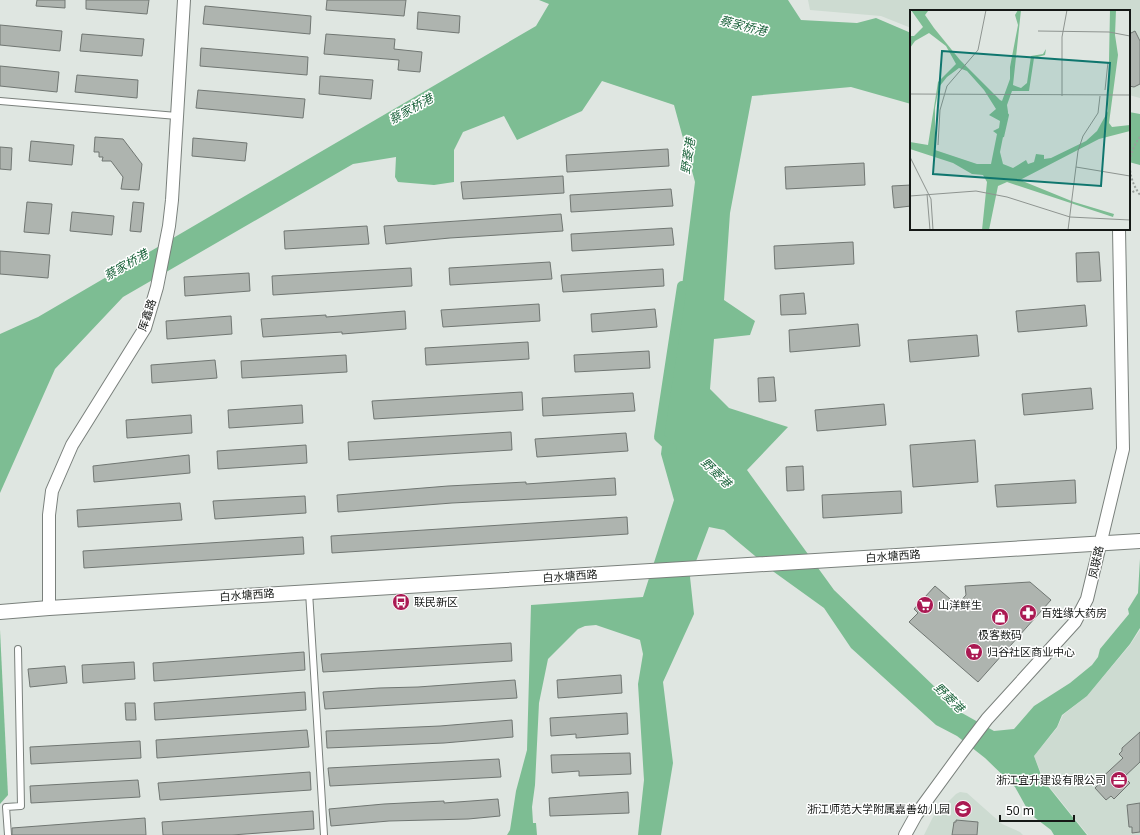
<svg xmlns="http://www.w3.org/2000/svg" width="1140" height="835" font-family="'Noto Sans','Noto Sans SC',sans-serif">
  <rect width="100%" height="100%" fill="#dfe6e1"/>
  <g fill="#cddbd1">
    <polygon points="808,0 1140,0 1140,98 1129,95 1129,11 911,11 911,28 881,16 810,10"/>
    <polygon points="1140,630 1140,835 1088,835 1044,780 1034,756 1057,728 1063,715 1087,696 1130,645"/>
    <polygon points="960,792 967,793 1002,824 1020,832 1023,835 924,835 933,817 956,794"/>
  </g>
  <g fill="#7dbd93">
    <polygon points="539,0 788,0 801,20 857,23 876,18 911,33 911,104 851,87 752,96 730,213 724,300 755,321 750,335 714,339 710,389 729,408 788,427 747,470 834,590 962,713 994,731 1014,729 1034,706 1070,683 1092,665 1098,657 1100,649 1129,614 1128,609 1138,593 1140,559 1140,628 1130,644 1087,696 1062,715 1057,727 1034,756 1043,780 1087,835 1054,835 1051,830 1030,814 1015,787 985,758 957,736 936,725 851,648 824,608 774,572 724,530 709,527 690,577 694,614 663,682 673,763 661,835 638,835 644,780 638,684 643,654 640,640 596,625 585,626 578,629 548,659 539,703 535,785 532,807 533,823 536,823 537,835 507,835 510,830 516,791 527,750 531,605 643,597 674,500 661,454 695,182 674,105 602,81 582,111 517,140 504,116 463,132 454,150 454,182 434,185 398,182 395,177 396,157 353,164 123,297 55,369 0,493 0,334 38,317 536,26 549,4"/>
    <polygon points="1129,112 1140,114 1140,165 1129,162"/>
    <polygon points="0,630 8,795 0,804"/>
  </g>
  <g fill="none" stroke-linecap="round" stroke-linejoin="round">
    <polyline stroke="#7dbd93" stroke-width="10" points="672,449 659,437 682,286"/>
  </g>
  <g fill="#aeb4af" stroke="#707672">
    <polygon points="37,0 65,0 65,8 36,6"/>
    <polygon points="86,0 149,0 147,14 86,9"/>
    <polygon points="327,0 406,0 404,16 326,10"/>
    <polygon points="205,6 311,16 310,34 203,24"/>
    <polygon points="418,12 460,16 459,33 417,29"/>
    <polygon points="0,25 62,31 60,51 0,45"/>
    <polygon points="1135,31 1140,41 1140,84 1134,87 1129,86 1129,34"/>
    <polygon points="82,34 144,39 142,56 80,51"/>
    <polygon points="326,34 395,39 394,49 422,52 420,72 398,70 399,60 324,54"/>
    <polygon points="201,48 308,57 307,75 200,66"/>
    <polygon points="0,66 59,72 57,92 0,86"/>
    <polygon points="77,75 138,80 137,98 75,92"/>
    <polygon points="320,76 373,80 371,99 319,94"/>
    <polygon points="198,90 305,99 303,118 196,108"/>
    <polygon points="95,137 123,139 142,164 139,190 121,189 123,177 111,161 102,161 103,157 99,157 99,152 94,152"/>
    <polygon points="193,138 247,143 245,161 192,156"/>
    <polygon points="31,141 74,145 72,165 29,161"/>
    <polygon points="0,147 12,148 11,170 0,169"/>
    <polygon points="668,149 669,166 567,172 566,155"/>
    <polygon points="864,163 865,185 786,189 785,167"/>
    <polygon points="563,176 564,193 463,199 461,182"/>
    <polygon points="911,185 911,206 894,208 892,186"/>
    <polygon points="671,189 673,206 571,212 570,195"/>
    <polygon points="27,202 52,204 49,234 24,232"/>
    <polygon points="133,202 144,203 141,232 130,231"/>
    <polygon points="72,212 114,216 112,235 70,231"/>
    <polygon points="561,214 563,231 450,238 386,244 384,226"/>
    <polygon points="367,226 369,244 285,249 284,231"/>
    <polygon points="672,228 674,245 572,251 571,234"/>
    <polygon points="853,242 854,264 775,269 774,246"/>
    <polygon points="0,251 50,255 48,278 0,274"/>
    <polygon points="1099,252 1101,281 1077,282 1076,253"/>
    <polygon points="550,262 552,279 450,285 449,268"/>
    <polygon points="411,268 412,286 273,295 272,276"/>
    <polygon points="663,269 664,286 563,292 561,275"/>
    <polygon points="249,273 250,291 185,296 184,277"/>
    <polygon points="804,293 806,314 781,315 780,295"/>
    <polygon points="539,304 540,321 443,327 441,310"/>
    <polygon points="1085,305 1087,326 1018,332 1016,311"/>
    <polygon points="655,309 657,327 592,332 591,314"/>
    <polygon points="405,311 406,329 342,334 342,332 263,337 261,319 326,315 326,317"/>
    <polygon points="231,316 232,334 167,339 166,321"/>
    <polygon points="858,324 860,346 790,352 789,330"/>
    <polygon points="977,335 979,356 910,362 908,340"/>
    <polygon points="528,342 529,359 426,365 425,348"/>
    <polygon points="649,351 650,368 575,372 574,355"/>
    <polygon points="346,355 347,372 242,378 241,361"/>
    <polygon points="215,360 217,378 152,383 151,365"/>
    <polygon points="774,377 776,401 759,402 758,378"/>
    <polygon points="1091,388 1093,409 1024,415 1022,394"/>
    <polygon points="522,392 523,410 374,419 372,401"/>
    <polygon points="633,393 635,411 543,416 542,398"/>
    <polygon points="884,404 886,425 817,431 815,410"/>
    <polygon points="302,405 303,423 229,428 228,410"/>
    <polygon points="191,415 192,433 127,438 126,420"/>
    <polygon points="511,432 512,450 349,460 348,442"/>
    <polygon points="626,433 628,451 537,457 535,439"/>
    <polygon points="975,440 978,482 913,487 910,445"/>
    <polygon points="306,445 307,463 218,469 217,451"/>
    <polygon points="189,455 190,473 94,482 93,466"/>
    <polygon points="803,466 804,490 787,491 786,467"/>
    <polygon points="615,478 616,495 452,503 338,512 337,495 448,486 526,482 526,484"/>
    <polygon points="1075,480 1076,503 997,507 995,485"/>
    <polygon points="901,491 902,513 823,518 822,495"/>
    <polygon points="305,496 306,513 215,519 213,501"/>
    <polygon points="180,503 182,520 78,527 77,510"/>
    <polygon points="627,517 628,534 332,553 331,536"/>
    <polygon points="303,537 304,554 84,568 83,551"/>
    <polygon points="1030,582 1051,600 978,682 909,622 918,613 914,609 935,586 957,605 966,595 965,586"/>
    <polygon points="511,643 512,661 323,672 321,654"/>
    <polygon points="304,652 305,670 154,681 153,663"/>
    <polygon points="134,662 135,679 83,683 82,665"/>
    <polygon points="65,666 67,683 30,687 28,669"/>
    <polygon points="621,675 622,693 558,698 557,680"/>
    <polygon points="515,680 517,698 325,709 323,692 379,688 418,687"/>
    <polygon points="305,692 306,710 155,720 154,703"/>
    <polygon points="125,703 135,703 136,720 126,720"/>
    <polygon points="627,713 628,734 576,738 576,734 551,736 550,718"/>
    <polygon points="512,720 513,737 444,743 327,748 326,731 440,726"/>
    <polygon points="307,730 309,747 157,758 156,740"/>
    <polygon points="1140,732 1140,762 1124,777 1130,783 1114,799 1111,796 1106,800 1095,788 1099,784 1097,782 1123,758 1119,754 1122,751 1122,748"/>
    <polygon points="140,741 141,758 31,764 30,747"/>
    <polygon points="630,753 631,774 579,776 579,771 552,773 551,755"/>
    <polygon points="499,759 501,777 330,786 328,768"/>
    <polygon points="310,772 311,790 160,800 158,783"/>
    <polygon points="138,780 140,797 31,803 30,786"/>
    <polygon points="628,792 629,813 550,816 549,798"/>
    <polygon points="498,799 500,816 468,819 389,821 331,826 329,809 384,804 444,801 444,803"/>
    <polygon points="1140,803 1140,832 1132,833 1132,827 1129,827 1127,805"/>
    <polygon points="313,811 314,829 232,835 163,835 162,822"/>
    <polygon points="145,818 146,835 12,835 12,828"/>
    <polygon points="956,820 978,822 977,835 952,835 954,822 956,822"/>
  </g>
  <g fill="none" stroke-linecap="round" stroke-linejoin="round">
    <g stroke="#7a807c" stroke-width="8">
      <g id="service">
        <polyline points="0,101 177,116"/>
        <polyline points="309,592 324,835"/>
        <polyline points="8,835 6,807 21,806 18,649"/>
      </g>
    </g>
    <g stroke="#7a807c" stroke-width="14">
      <g id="minor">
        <polyline points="49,608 49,515 52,491 72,445 145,328 157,287 169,226 172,200 184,0"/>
        <polyline points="905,835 916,815 962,752 987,719 1075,622 1087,599 1123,449 1119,229"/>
      </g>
    </g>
    <g stroke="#7a807c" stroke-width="16">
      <polyline id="tertiary" points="0,612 49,608 1140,541"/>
    </g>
    <g stroke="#9aa09c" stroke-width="2" stroke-dasharray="2 2" stroke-linecap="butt">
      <path d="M1140,137C1126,155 1127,177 1140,195"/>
      <polyline points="1129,194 1136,190"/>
    </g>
    <use href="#service" stroke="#fff" stroke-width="6"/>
    <use href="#minor" stroke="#fff" stroke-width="12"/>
    <use href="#tertiary" stroke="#fff" stroke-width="14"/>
  </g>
  <defs>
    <g id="bus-disc" transform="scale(0.9)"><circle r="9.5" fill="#aa1952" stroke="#fff"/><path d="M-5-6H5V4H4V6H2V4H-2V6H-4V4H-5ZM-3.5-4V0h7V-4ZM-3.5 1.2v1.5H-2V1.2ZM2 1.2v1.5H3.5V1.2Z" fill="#fff"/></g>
    <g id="supermarket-disc" transform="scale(0.9)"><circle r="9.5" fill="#aa1952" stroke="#fff"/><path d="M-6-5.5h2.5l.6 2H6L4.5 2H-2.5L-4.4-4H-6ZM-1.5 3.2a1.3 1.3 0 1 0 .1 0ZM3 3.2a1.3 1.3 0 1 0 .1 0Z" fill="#fff"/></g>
    <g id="pharmacy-disc" transform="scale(0.9)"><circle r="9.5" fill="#aa1952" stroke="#fff"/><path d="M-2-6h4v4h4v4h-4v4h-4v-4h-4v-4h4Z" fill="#fff"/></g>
    <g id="shop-disc" transform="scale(0.9)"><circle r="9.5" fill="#aa1952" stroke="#fff"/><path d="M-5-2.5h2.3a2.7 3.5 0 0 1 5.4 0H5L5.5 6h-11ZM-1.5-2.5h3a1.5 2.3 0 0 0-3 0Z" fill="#fff"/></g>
    <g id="office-disc" transform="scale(0.9)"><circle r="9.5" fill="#aa1952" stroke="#fff"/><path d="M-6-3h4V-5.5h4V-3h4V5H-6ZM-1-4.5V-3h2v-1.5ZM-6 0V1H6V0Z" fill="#fff"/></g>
    <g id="school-disc" transform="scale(0.9)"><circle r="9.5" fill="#aa1952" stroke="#fff"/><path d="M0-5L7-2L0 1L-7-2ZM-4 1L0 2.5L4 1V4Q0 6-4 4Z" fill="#fff"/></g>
  </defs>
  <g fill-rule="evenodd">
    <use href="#bus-disc" x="401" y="602"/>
    <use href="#supermarket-disc" x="925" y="605"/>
    <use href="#pharmacy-disc" x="1028" y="613"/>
    <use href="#shop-disc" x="1000" y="617"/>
    <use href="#supermarket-disc" x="974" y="652"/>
    <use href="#office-disc" x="1119" y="780"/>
    <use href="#school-disc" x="963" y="809"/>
  </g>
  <g text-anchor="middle" stroke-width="3" stroke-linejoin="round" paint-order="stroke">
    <g font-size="11" fill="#151816" stroke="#fff">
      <text transform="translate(147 315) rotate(-71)" y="4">厍鑫路</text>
      <text transform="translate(893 556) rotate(-4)" y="4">白水塘西路</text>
      <text transform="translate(1096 562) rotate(-78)" y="4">凤联路</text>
      <text transform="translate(570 576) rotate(-4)" y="4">白水塘西路</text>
      <text transform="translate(247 595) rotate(-4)" y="4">白水塘西路</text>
    </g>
    <g font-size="11" fill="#151816" stroke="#fff" text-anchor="start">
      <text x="414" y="606">联民新区</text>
      <text x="938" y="609">山洋鲜生</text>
      <text x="1041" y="617">百姓缘大药房</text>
      <text x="1000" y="639" text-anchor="middle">极客数码</text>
      <text x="987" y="656">归谷社区商业中心</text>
      <text x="1106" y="784" text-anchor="end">浙江宜升建设有限公司</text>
      <text x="950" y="813" text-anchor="end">浙江师范大学附属嘉善幼儿园</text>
    </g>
    <g font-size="12" font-style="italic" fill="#1c643c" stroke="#fff">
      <text transform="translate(743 26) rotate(14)" y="4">蔡家桥港</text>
      <text transform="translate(411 109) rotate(-29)" y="4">蔡家桥港</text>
      <text transform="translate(688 156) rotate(-81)" y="4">野菱港</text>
      <text transform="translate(126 265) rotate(-30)" y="4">蔡家桥港</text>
      <text transform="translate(716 473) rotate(44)" y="4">野菱港</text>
      <text transform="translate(949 698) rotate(44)" y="4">野菱港</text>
    </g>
  </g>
  <g transform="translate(910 10)">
    <rect width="220" height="220" fill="#dfe6e1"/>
    <path d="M1,0L18,1L15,5L24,18L50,50L90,90L92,91L100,69V57L108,15L105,5L108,0H111L103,75L111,78L117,73L121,46L133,44L136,39L135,45L124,48L119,81H102L97,95L98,102L90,142L93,154L103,158L116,150L118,154L124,152L126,144L134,145V149L141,148L176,131L187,121L198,101L200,0H206L205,25L208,45L199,113L202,117L220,115V121L189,129L110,170L164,192L204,204L203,207L97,172L88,176L79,220H72L77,172L73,165L62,164L43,153L0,139V132L18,135L28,72L46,54L36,36L19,23L5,31L0,38V26H4L13,17ZM49,58L57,61L74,80L86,99L79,105L90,111L89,118L83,121L87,124L81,154H67L25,140V98L29,77L37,67Z" fill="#7dbd93" fill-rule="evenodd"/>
    <path fill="none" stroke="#7dbd93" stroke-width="2" d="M93,127L98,105L96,102"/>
    <path fill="none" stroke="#8e9490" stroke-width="1" d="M128,21L199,22L220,26M195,80L198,52M0,84L220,85M152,86V27L157,0M28,135L30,100L37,76L68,40L76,0M0,147L21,189L23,220M166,157L220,166M17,184L20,220M0,186L66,181L97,187L160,207L220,210M158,220L168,141L173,126L188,103L190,86"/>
    <path fill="#0f766e" fill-opacity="0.15" stroke="#0f766e" stroke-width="2" d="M32,41L200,53L191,176L23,164Z"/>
    <rect width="220" height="220" fill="none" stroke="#151816" stroke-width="2"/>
  </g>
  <path d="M1000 815v6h74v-6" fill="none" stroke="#151816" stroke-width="2"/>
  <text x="1006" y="815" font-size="12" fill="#151816" stroke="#ffffff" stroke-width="3" paint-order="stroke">50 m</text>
</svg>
